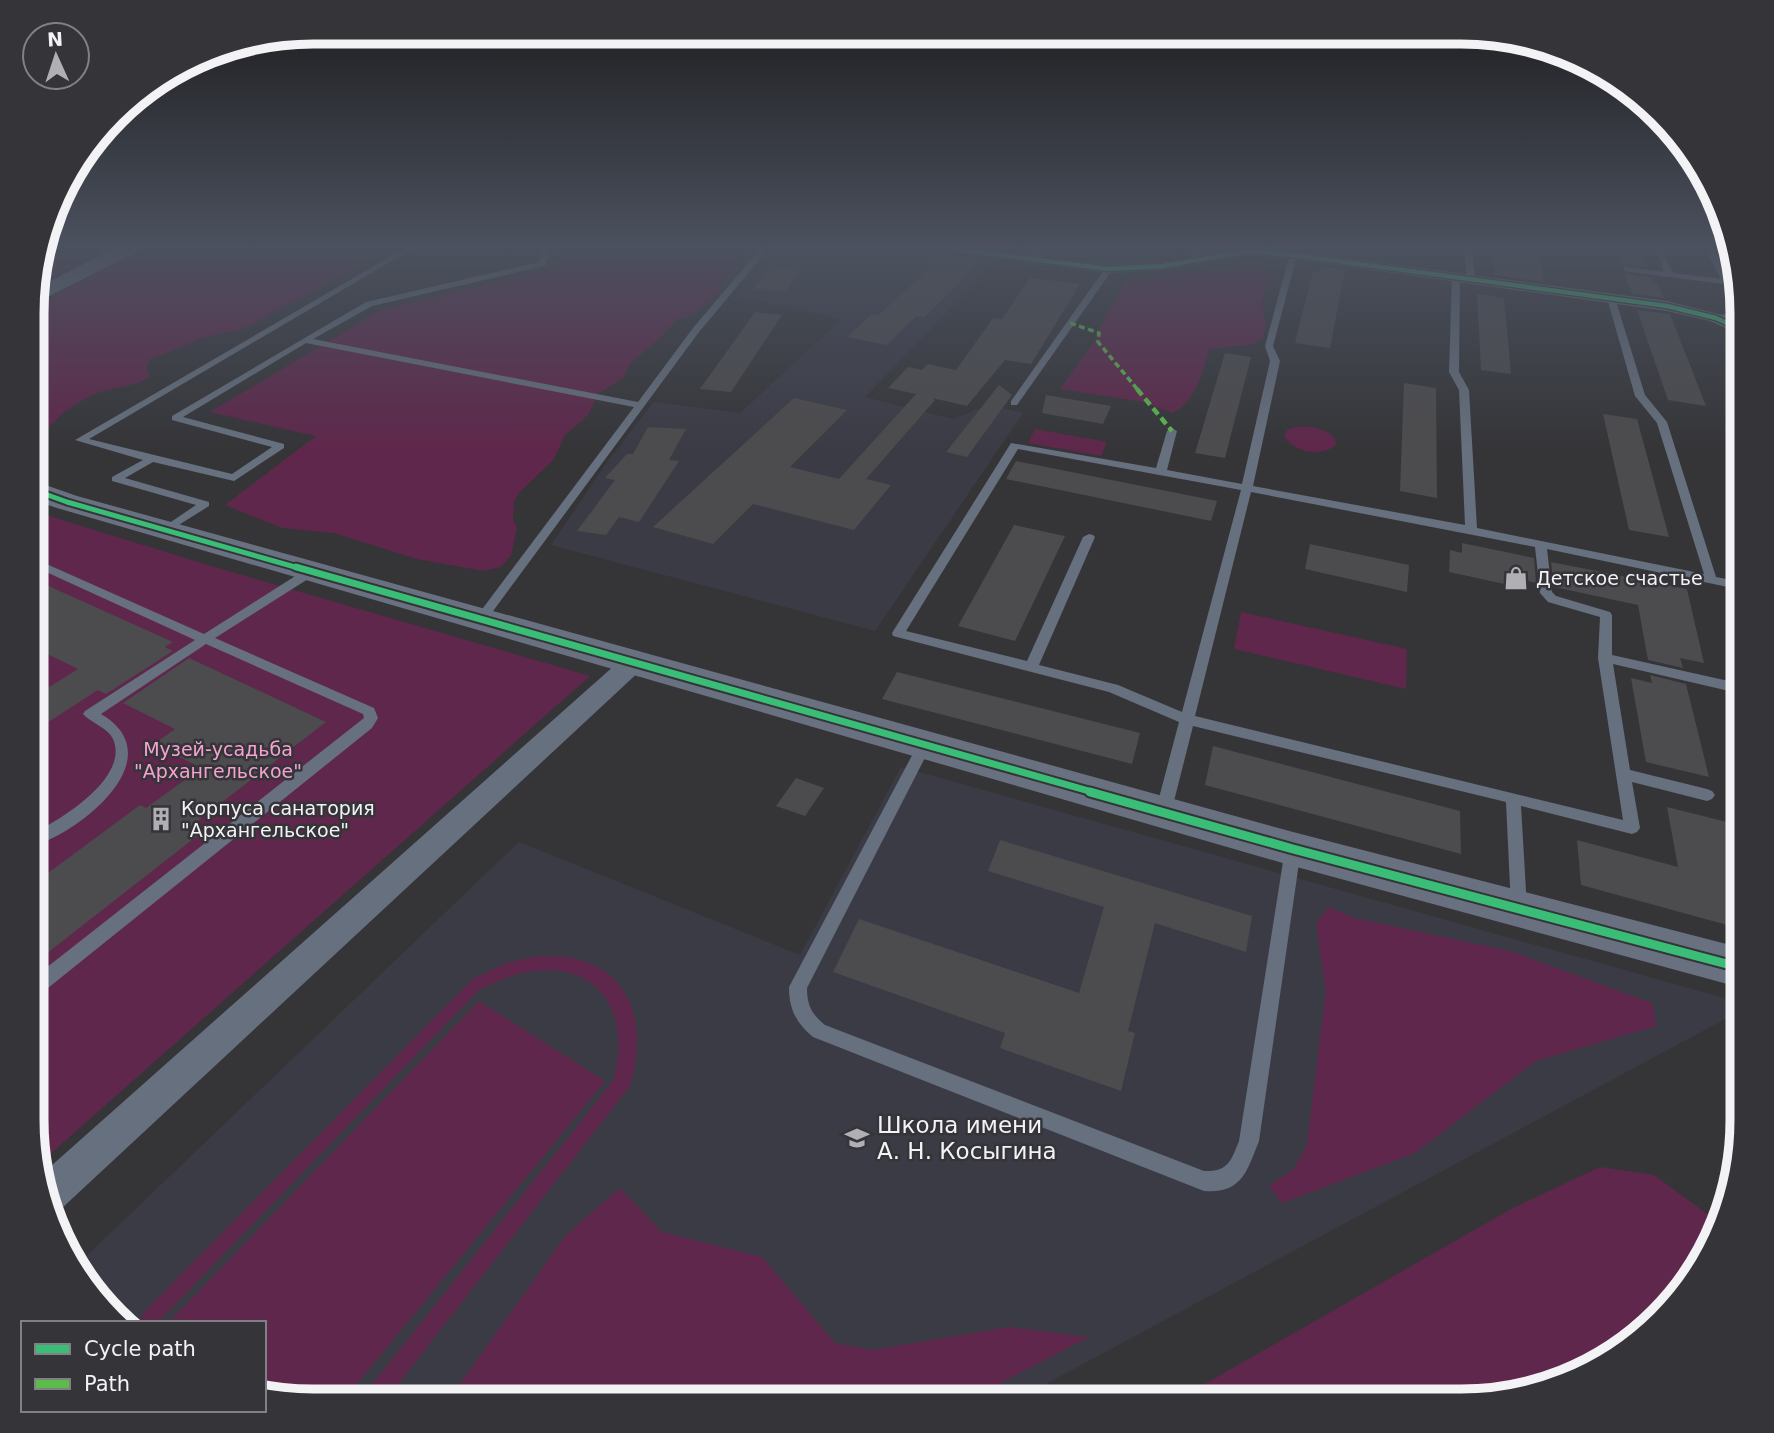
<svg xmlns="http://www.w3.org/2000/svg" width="1774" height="1433" font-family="'DejaVu Sans',sans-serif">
  <rect width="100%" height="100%" fill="#353538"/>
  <g fill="#3b3b45">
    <polygon points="752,248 904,248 997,261 865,397 953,419 988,405 1023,413 875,631 551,545 609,459 654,402 740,413 842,319 737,297 744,287 722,284"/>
    <polygon points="985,248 1178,248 1173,256 1163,260 1126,264 1093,263"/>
    <polygon points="901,767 1742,1003 1742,1010 1014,1401 295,1401 264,1394 264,1323 119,1323 76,1266 519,842 800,955"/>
  </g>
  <g fill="#5f274b">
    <polygon points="43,248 108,248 34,286 34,276"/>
    <path d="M144,248H391L257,322L243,329L202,338L149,360L146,369L150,376C134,388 116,386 97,393C86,397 73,406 63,413C53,422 47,432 34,438V306Z"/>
    <polygon points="565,248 748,248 716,284 722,291 691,315 676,320 662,336 629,365 624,377 598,394 588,415 565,435 554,459 519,493 514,502 513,520 517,527 511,556 501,567 483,571 417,559 334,533 282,528 225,505 316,436 210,412 381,310 559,268"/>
    <path d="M1250,267L1263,269L1268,279L1262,301L1266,326L1262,338L1253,344L1209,349C1203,372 1195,402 1173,413L1143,402L1060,389L1095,341L1100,327L1126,281Z"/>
    <path d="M1296,427C1311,425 1325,428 1335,438L1336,445C1322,457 1293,453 1284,436L1287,430Z"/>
    <polygon points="1035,429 1107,442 1101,456 1028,443"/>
    <polygon points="33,511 211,566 590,676 39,1164 32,1139"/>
    <polygon points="1241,612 1407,649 1406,689 1234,649"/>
    <polygon points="1329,907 1354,918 1510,951 1652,1003 1656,1026 1536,1061 1415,1153 1282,1203 1269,1186 1294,1169 1307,1144 1326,991 1316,923"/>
    <path d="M540,956C551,957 563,956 573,958C637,973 646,1031 630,1086L385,1401H359L613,1081C631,1022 606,963 535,971C515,973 497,981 479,990L157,1323H138L147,1309L473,979L506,963Z"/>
    <polygon points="479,1001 605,1081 343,1401 295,1401 264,1394 264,1323 168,1323"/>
    <polygon points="1600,1167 1654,1175 1710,1216 1712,1247 1660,1319 1569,1380 1461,1401 1175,1401 1511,1209"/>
    <polygon points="620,1188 662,1232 762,1257 835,1343 873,1350 1009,1327 1089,1337 966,1401 448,1401 566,1235"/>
  </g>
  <g fill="#4c4b4d">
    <polygon points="930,248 938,248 947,255 982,259 925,317 916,316 887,345 847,337 872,314 879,315 929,268"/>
    <polygon points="1493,248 1539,254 1544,282 1495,275"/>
    <polygon points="1616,248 1641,248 1648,267 1622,266"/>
    <polygon points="769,266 800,268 786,291 754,289"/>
    <polygon points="1321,266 1345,269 1330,348 1295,343 1313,271 1320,272"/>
    <polygon points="1624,274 1651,277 1653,283 1658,284 1664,298 1632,294"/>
    <polygon points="1030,278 1080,284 1031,364 1005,360 967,406 932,398 935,400 866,479 891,485 854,530 753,504 713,544 653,527 794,398 847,410 790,467 839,479 916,394 888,388 908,367 922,370 928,364 956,370 993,318 1002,319"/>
    <polygon points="1477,294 1504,298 1511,374 1481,370"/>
    <polygon points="1637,310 1670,314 1706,406 1668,400"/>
    <polygon points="755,312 782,315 731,392 700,389"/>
    <polygon points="1225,353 1251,357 1225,458 1195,453"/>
    <polygon points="1404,383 1436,388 1437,498 1400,491"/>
    <polygon points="999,385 1012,395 967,457 946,452"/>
    <polygon points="1046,395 1111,406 1103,424 1042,413"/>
    <polygon points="1603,414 1637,419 1669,537 1629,530"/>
    <polygon points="648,427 686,429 669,460 679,461 639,522 619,517 606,535 577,531 615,480 605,478 627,454 633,454"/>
    <polygon points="1016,461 1217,501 1211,521 1006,479"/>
    <polygon points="1014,525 1065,536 1015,641 958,626"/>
    <polygon points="1462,543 1534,558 1536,583 1523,580 1523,588 1449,572 1450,550 1462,553"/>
    <polygon points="1310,544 1409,565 1407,592 1305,569"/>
    <polygon points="1551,562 1687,589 1704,663 1680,658 1683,668 1648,660 1638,605 1554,587"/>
    <polygon points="33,579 173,642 165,647 173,651 106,694 98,690 33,732 33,697 78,669 33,647"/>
    <polygon points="189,658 326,722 186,830 197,836 32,965 33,884 140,805 146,808 201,768 154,744 175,729 123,703"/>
    <polygon points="897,672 1140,733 1132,764 882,699"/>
    <polygon points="1650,675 1686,684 1709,777 1646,762 1631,678 1652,683"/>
    <polygon points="1213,746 1460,811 1461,854 1205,785"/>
    <polygon points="796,778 824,788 805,816 776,806"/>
    <polygon points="1667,807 1735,824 1742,853 1742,929 1581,885 1577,840 1678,867"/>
    <polygon points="1000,840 1252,916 1246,952 1155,923 1128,1031 1135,1033 1121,1091 1000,1048 1005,1033 833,972 859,919 1079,993 1104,907 988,871"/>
  </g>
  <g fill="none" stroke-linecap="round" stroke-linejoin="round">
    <g fill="#67707e" fill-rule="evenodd">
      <polygon points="405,248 414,248 89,439 232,474 272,447 172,420 172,416 366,302 539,262 543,248 551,248 545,266 372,306 313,339 638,402 693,328 759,250 766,252 699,332 485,622 477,622 475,619 477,616 634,407 306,343 183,417 284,444 284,448 234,481 153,462 125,478 209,502 209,506 166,533 162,532 162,528 196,505 112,481 112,477 143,460 75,440"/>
      <polygon points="1036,248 1045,248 1030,261 1024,261 1024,257"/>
      <polygon points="1194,248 1202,248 1199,260 1195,262 1191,260"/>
      <polygon points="1464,248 1472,248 1475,279 1471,281 1467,279"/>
      <polygon points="1655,248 1661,248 1673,273 1721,279 1705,248 1730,250 1730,254 1715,252 1740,299 1742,315 1716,321 1712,318 1737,310 1724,284 1624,271 1624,267 1627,267 1664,272"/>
      <path d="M1290,253L1297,255L1273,346L1280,361L1253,486L1465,525L1459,390L1449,372L1452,277L1456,275L1460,277L1459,372L1469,390L1477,528L1704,574L1657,423L1635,396L1607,298L1611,296L1615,298L1645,395L1667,422L1716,577L1742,582V590L1547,549L1552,592L1556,596L1610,612L1612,615V655L1742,684V694L1613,664L1630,770L1707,789L1712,791L1715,795L1712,799L1707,801L1632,782L1640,828L1637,832L1632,834L1521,806L1527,908L1525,913L1519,915L1513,913L1511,908L1506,802L1193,726L1171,813L1168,817H1158L1155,813L1179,722L1109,692L893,636L892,633L1011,443L1156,468L1167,431L1172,428L1177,431L1167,470L1242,484L1270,361L1265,346ZM1018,449L1241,490L1182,712L1118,685L1039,665L1095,537L1093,535L1089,534L1083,537L1027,661L906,631ZM1251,492L1535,547L1540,593L1548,602L1600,617L1598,658L1623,820L1195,716Z"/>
      <polygon points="1106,267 1113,269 1017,405 1011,405 1011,401"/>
      <path d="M33,558L204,634L308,568H316L318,571L316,574L215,638L374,708L378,718L372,728L38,996L32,998V979L364,718L363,714L206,644L101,714C174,757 81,832 33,846V833C61,820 130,777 113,739C107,727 91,723 83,714L85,711L195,640L33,566Z"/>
      <path d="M924,741L929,742L931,746L807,988C807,1006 812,1014 825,1025L1204,1171C1228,1172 1231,1161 1239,1141L1285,849L1287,845L1293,843L1299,845L1301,849L1259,1141C1247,1171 1242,1194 1204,1191L813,1037C796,1023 789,1009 789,987L917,746L919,742Z"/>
    </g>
    <g fill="#67707e" fill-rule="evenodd">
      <polygon points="940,248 979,248 1109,265 1163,262 1242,248 1293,251 1667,301 1722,315 1742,324 1742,335 1710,321 1667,311 1293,259 1249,255 1163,270 1109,273 947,252"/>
      <polygon points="633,655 642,657 645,663 642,669 61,1209 52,1212 42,1174 624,657"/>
    </g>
    <g fill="#697180" fill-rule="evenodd">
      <polygon points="114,248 139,248 136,252 34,304 34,290"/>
      <polygon points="34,481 77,496 1293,832 1742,948 1742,988 1293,866 57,508 33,500"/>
    </g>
    <polyline stroke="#5cbc4b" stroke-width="3.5" stroke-dasharray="6 3.5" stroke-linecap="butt" points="1070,323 1099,333 1098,342 1138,390"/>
    <polyline stroke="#5cbc4b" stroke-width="4.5" stroke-dasharray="8 4.5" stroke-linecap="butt" points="1137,389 1172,431"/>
    <g stroke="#343439" stroke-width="7">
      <polyline id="cycleway-far3" points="947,248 1109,269 1163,266 1249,251 1293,255 1667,306 1716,318 1742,330"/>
    </g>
    <g stroke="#343439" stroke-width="9">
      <polyline id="cycleway-far2" points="34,490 67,502 302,569"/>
    </g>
    <g stroke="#343439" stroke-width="11">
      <polyline id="cycleway-far1" points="296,567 1096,793"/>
    </g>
    <g stroke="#343439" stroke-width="13">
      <polyline id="cycleway" points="1090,792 1293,849 1742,968"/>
    </g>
    <use href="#cycleway-far3" stroke="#3abd76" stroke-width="4.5"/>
    <use href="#cycleway-far2" stroke="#3abd76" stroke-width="5"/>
    <use href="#cycleway-far1" stroke="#3abd76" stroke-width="7"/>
    <use href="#cycleway" stroke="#3abd76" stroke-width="9"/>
  </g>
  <linearGradient id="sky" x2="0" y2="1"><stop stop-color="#1d1d1f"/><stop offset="0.55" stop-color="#4b515e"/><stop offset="1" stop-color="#4b515e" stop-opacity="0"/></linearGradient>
  <rect width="1774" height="449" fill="url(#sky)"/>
  <defs>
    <g id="shop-bare" transform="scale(1.89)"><path d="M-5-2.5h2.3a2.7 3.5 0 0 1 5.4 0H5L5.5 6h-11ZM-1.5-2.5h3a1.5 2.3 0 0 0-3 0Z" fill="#b0b0b4" stroke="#343439" stroke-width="2.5" paint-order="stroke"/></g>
    <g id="building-bare" transform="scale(1.89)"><path d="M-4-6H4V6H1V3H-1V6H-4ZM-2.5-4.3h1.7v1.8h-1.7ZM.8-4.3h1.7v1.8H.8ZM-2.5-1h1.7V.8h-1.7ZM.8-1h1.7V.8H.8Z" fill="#b0b0b4" stroke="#343439" stroke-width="2.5" paint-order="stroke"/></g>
    <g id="school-bare" transform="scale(1.89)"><path d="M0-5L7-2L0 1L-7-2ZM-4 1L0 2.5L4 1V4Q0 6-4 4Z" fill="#b0b0b4" stroke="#343439" stroke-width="2.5" paint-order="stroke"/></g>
  </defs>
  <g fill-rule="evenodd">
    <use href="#shop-bare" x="1516" y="578"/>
    <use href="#building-bare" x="161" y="819"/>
    <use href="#school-bare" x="857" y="1138"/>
  </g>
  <g text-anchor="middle" stroke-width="5" stroke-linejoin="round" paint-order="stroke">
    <g font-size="19" fill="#f3f3f6" stroke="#343439" text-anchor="start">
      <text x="1536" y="585">Детское счастье</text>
      <text x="181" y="815">Корпуса санатория<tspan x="181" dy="22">"Архангельское"</tspan></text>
    </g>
    <g font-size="19" fill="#f5a2d1" stroke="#343439">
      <text x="218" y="756">Музей-усадьба<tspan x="218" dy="22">"Архангельское"</tspan></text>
    </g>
    <g font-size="23" fill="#f3f3f6" stroke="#343439" text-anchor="start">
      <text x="877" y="1133">Школа имени<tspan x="877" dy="26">А. Н. Косыгина</tspan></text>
    </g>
  </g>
  <path d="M0 0H1774V1433H0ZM313 44H1461A269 269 0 0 1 1730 313V1120A269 269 0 0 1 1461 1389H313A269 269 0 0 1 44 1120V313A269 269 0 0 1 313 44Z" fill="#343439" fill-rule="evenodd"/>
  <path fill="none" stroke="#f3f3f6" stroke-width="9" d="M313 44H1461A269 269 0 0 1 1730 313V1120A269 269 0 0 1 1461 1389H313A269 269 0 0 1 44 1120V313A269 269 0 0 1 313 44Z"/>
  <rect x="21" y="1321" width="245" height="91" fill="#343439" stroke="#808085" stroke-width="2"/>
  <rect x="35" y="1344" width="35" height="10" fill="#3abd76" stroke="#808085" stroke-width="2"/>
  <text x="84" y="1356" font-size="21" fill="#f3f3f6">Cycle path</text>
  <rect x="35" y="1379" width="35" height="10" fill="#5cbc4b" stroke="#808085" stroke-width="2"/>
  <text x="84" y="1391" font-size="21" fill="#f3f3f6">Path</text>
  <g transform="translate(56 56) rotate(357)"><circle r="33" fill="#343439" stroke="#808085" stroke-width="2"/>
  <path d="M0-5L12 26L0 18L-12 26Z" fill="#b0b0b4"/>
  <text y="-10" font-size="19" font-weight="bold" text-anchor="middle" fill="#f3f3f6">N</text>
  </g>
</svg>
